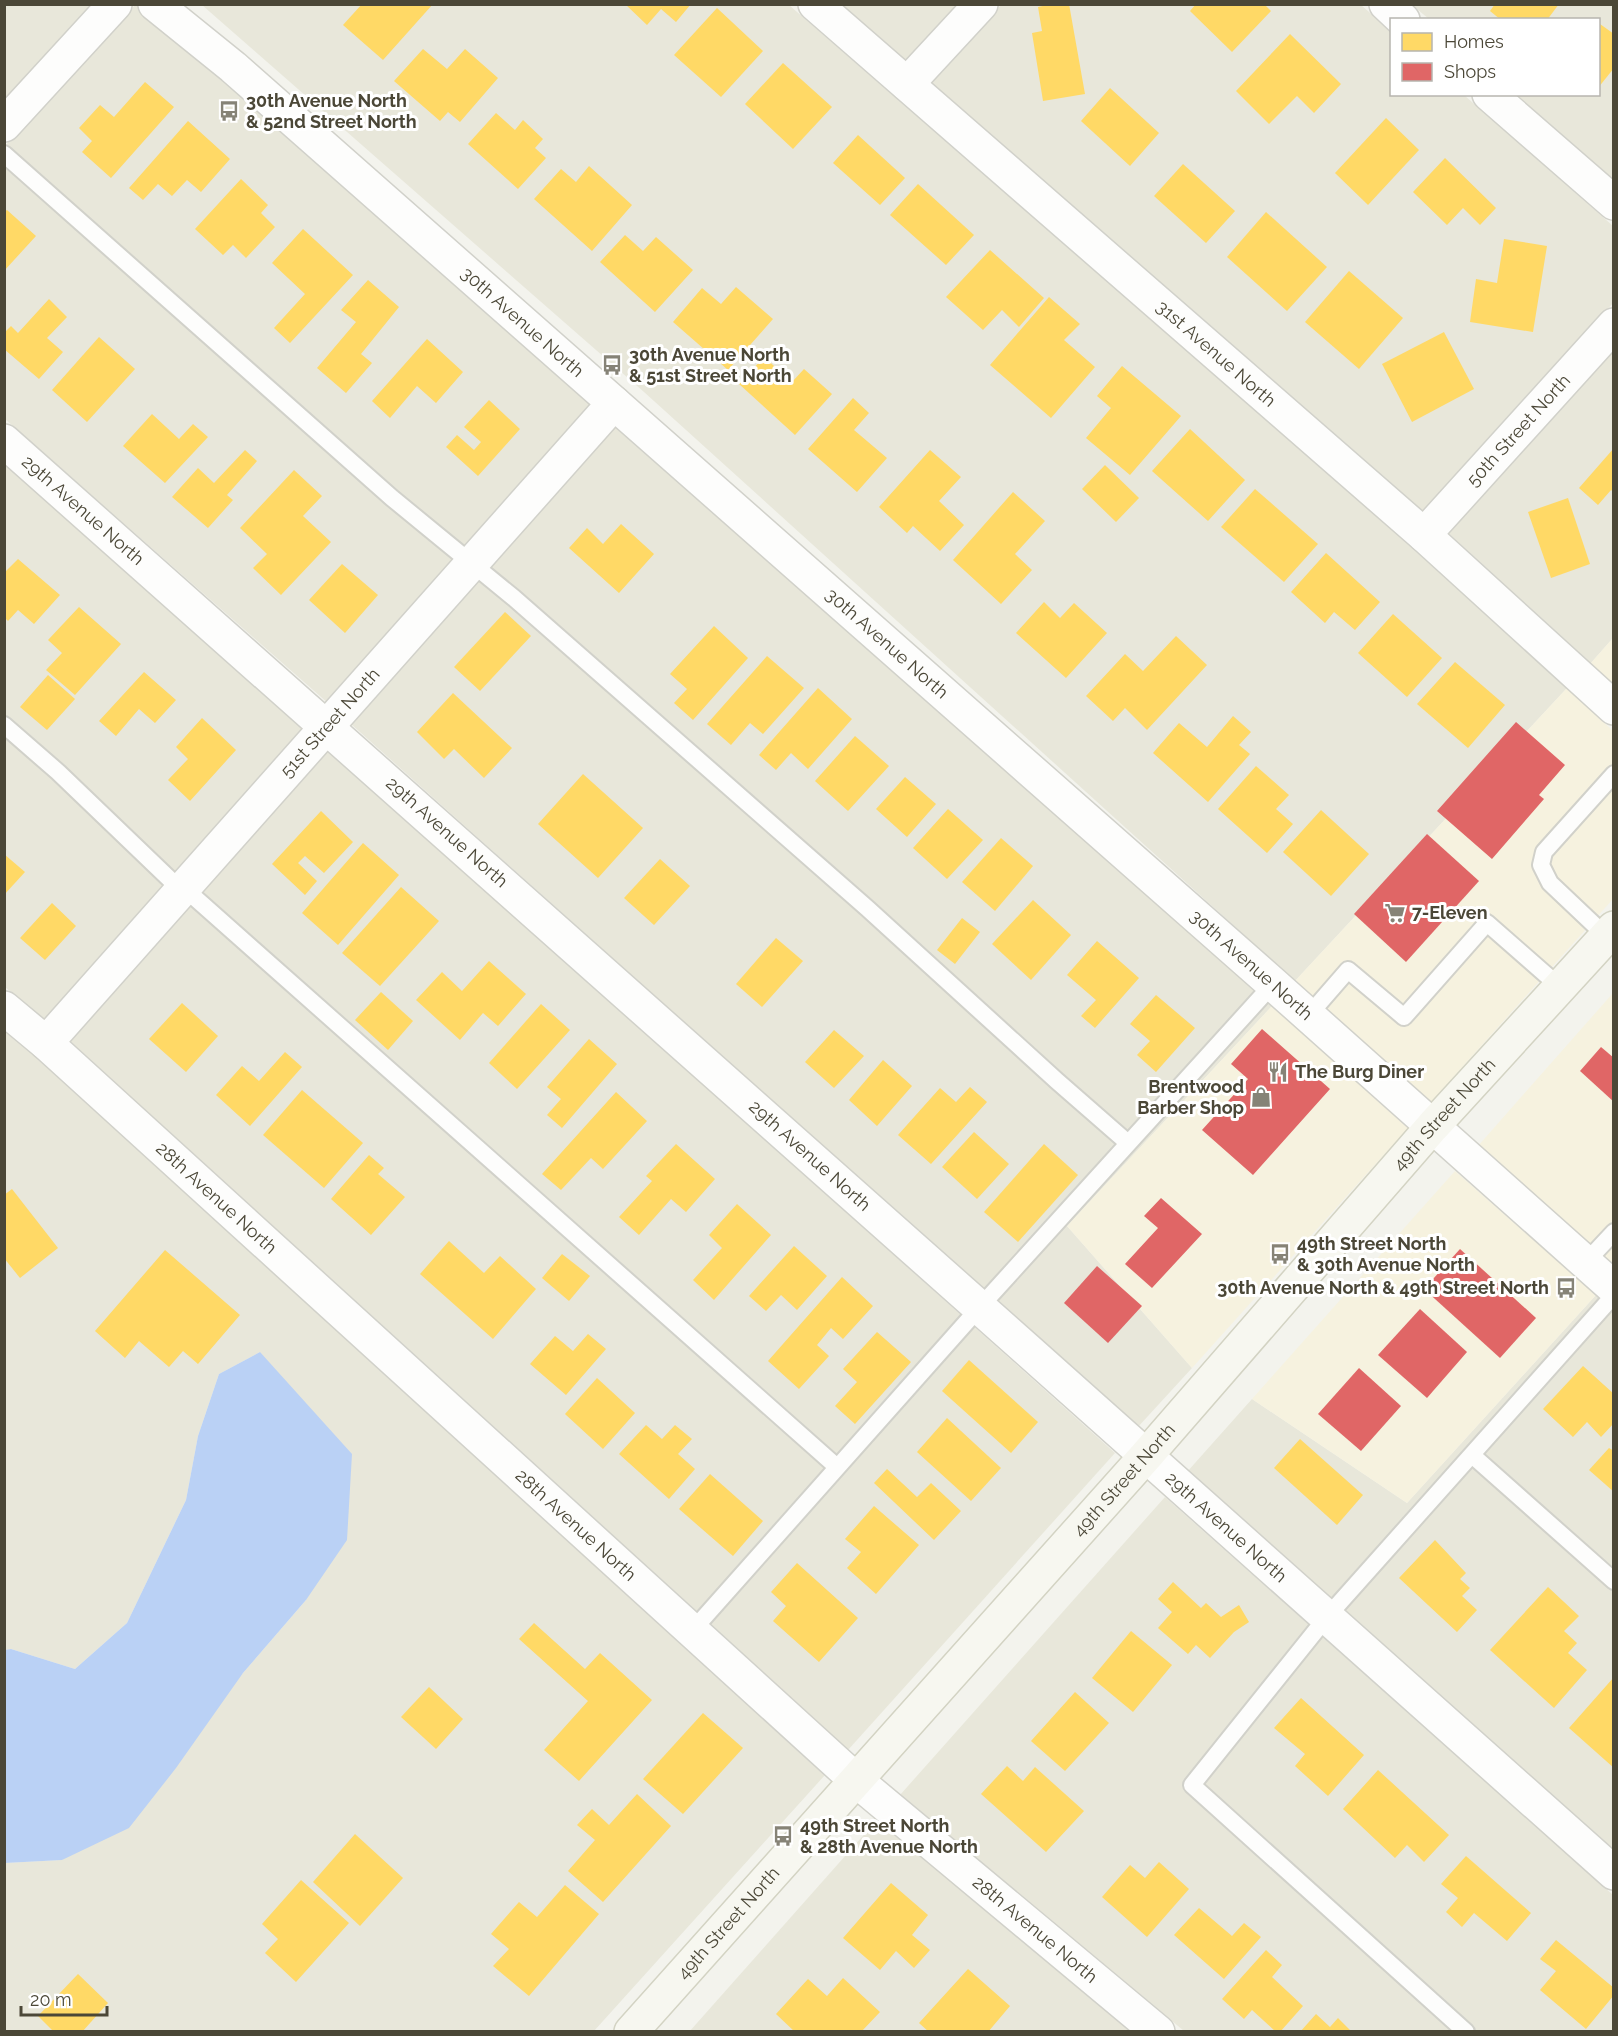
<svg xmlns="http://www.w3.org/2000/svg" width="1618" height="2036" font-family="Raleway,sans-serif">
  <rect width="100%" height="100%" fill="#f3f3ed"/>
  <g fill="#e8e7da">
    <polygon points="5,5 95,5 5,103"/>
    <polygon points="135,5 152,5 599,397 329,704 5,419 4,147"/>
    <polygon points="202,5 789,5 1413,547 1567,688 1295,981 644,392"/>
    <polygon points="840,5 960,5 907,62"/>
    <polygon points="1001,5 1361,5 1391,31 1392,94 1464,95 1613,226 1613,303 1424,512 930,82"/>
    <polygon points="1412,5 1613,5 1613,181 1515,95 1598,94 1598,20 1429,19"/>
    <polygon points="1613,347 1613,638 1590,664 1446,532"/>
    <polygon points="621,417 1272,1006 1067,1226 1192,1368 1137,1428 351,724"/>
    <polygon points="4,463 306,728 46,1021 5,987"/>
    <polygon points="328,748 1115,1453 848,1750 68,1040"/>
    <polygon points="4,1030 35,1055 825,1775 594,2031 5,2031 5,1863 62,1860 243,1673 306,1600 260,1352 219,1374 198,1436 186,1500 127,1623 75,1669 11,1649 5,1650"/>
    <polygon points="1596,1295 1614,1311 1613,1851 1187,1472 1252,1399 1407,1503"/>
    <polygon points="1165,1497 1613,1895 1613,2031 1184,2031 900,1795"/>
    <polygon points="877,1820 1132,2031 689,2032"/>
  </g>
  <g fill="#f6f2df">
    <polygon points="1613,638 1613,685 1590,664"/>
    <polygon points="1567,688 1613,731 1613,899 1430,1103 1295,981"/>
    <polygon points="1613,993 1613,1266 1478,1146"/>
    <polygon points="1272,1006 1408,1128 1192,1368 1067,1226"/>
    <polygon points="1455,1171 1596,1295 1407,1503 1252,1399"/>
  </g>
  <polygon fill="#bad1f5" points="260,1352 352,1454 347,1540 306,1600 243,1673 176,1768 129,1828 62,1860 5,1863 5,1650 11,1649 75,1669 127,1623 186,1500 198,1436 219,1374"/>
  <g fill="#ffd966">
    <polygon points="362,4 433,4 383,60 343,25"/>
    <polygon points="625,4 691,4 676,22 661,9 647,25"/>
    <polygon points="1052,4 1069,4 1085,94 1043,101 1032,33 1042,31 1038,7"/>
    <polygon points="1196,4 1264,4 1271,11 1232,52 1190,11"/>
    <polygon points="1495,4 1559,4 1547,20 1501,20 1490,11"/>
    <polygon points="717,8 763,51 721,97 674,55"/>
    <polygon points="1600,24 1614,34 1614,68 1598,88 1598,27"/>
    <polygon points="1290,34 1341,84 1314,113 1297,96 1269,124 1236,91"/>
    <polygon points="423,49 447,69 465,49 498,78 460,122 448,112 440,121 394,81"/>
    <polygon points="783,63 832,107 793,149 745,104"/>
    <polygon points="145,82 174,107 111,178 82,152 92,141 79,128 100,105 114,117"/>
    <polygon points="1110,88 1159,133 1130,166 1081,121"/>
    <polygon points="496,113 515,130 523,120 543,139 535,148 546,158 518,189 468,144"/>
    <polygon points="1386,118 1419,150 1368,205 1335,173"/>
    <polygon points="188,121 230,159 201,192 187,180 172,196 158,184 143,200 129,188"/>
    <polygon points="858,135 905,178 880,205 833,163"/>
    <polygon points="1445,158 1496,208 1480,225 1463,208 1447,225 1413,192"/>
    <polygon points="1183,164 1235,211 1206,243 1154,196"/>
    <polygon points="589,166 632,205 592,251 534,199 561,169 576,182"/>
    <polygon points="241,179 268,205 261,213 275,227 246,258 233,245 223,255 195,229"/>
    <polygon points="918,184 974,235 946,265 890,215"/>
    <polygon points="7,210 36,236 4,271 4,212"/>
    <polygon points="1266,212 1327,267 1287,311 1227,257"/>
    <polygon points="303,229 353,275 290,343 274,328 305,294 272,263"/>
    <polygon points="625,235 643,251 656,237 693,270 655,312 600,262"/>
    <polygon points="1504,239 1547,246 1533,332 1470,322 1476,279 1497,283"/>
    <polygon points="990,250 1044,298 1019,327 1002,310 983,330 946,297"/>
    <polygon points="1349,271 1403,318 1359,369 1305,322"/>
    <polygon points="368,280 399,307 361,354 372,363 346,393 317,368 356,322 341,310"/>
    <polygon points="736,287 773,319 728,370 673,322 702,288 721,304"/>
    <polygon points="1049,297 1080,324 1064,340 1095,367 1051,418 990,365"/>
    <polygon points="49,299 67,317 47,338 63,352 39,379 4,349 4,333 11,326 18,333"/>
    <polygon points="1444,332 1474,389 1412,422 1382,364"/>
    <polygon points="99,337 135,369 87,422 52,390"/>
    <polygon points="427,339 463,372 436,403 417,386 390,418 372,401"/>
    <polygon points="764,357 792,382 804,369 832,394 795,435 739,384"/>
    <polygon points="1122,366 1181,416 1130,475 1086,438 1111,408 1097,396"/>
    <polygon points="853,398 869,413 854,430 887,458 857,492 808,449"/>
    <polygon points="489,400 520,429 478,476 446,447 457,435 474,450 481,442 464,427"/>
    <polygon points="152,414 179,439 193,424 208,437 165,483 123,446"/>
    <polygon points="1190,429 1245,480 1208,521 1152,471"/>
    <polygon points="1614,448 1614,492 1611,490 1598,505 1579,488"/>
    <polygon points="245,450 257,461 227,495 233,500 208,528 172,497 198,468 214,483"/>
    <polygon points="930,450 961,477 939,501 964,525 940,551 913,526 907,533 879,507"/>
    <polygon points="1105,465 1139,498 1116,522 1082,489"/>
    <polygon points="294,470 322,496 303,516 331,542 281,595 253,568 267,554 240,528"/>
    <polygon points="1255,489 1318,544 1284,582 1221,527"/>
    <polygon points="1013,492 1045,521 1015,554 1032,570 1001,604 953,560"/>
    <polygon points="1568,498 1590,564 1551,578 1528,512"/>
    <polygon points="621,524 654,554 619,593 569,548 587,528 603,544"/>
    <polygon points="1326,553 1380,602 1355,630 1334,612 1325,623 1291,592"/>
    <polygon points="18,559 60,595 34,624 18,610 8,621 4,617 4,573"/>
    <polygon points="342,564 378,595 345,633 309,600"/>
    <polygon points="1044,602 1060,618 1074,603 1107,633 1066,678 1016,633"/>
    <polygon points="79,607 121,644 75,695 46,670 62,653 48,640"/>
    <polygon points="505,612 531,636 480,691 454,667"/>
    <polygon points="1393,614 1442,658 1407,697 1358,653"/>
    <polygon points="714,626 748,658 693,720 674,703 687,689 670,674"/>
    <polygon points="1176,636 1207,665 1147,730 1125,708 1113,721 1086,696 1125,654 1143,671"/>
    <polygon points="767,656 804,688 763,734 750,723 731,745 707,724"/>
    <polygon points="1455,662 1505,705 1468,748 1417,704"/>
    <polygon points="144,672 176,700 155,723 139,709 116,736 99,721"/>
    <polygon points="48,675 75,699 47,730 20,707"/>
    <polygon points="818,688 852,719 808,769 791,753 776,770 759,755"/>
    <polygon points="453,693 512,748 484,778 454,749 444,759 417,732"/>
    <polygon points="1233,716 1251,732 1239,745 1250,754 1208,802 1153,753 1179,723 1207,747"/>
    <polygon points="202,718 236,750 190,801 168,780 188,759 176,747"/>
    <polygon points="855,736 889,766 848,811 815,781"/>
    <polygon points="1256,766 1289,795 1276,809 1293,824 1267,853 1218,809"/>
    <polygon points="583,774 643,828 598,878 538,824"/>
    <polygon points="905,777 936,804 907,837 876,809"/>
    <polygon points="948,809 983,840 947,879 913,848"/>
    <polygon points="1321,810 1369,854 1331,896 1283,852"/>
    <polygon points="321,811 353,842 324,873 305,856 298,863 317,881 305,895 272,864"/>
    <polygon points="1001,838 1033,866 995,911 962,882"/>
    <polygon points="363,843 399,875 338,945 302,913"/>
    <polygon points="4,854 25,872 4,895"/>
    <polygon points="660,859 690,886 654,925 624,898"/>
    <polygon points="401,887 439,921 380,986 342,953"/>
    <polygon points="1033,900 1071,935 1031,980 992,944"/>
    <polygon points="52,903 76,926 45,960 20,938"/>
    <polygon points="962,918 980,932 955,964 937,950"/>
    <polygon points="776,938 803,961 762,1007 736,984"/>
    <polygon points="1097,941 1139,978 1095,1028 1081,1016 1096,1000 1067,975"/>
    <polygon points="489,961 526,994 498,1026 483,1013 460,1040 416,1000 442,972 462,991"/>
    <polygon points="381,992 413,1021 388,1050 355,1020"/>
    <polygon points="1156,995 1195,1028 1156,1072 1137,1055 1150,1041 1130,1024"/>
    <polygon points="182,1003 218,1036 186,1072 149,1039"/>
    <polygon points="541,1004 570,1030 517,1089 489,1063"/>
    <polygon points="834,1030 864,1056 834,1088 805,1062"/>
    <polygon points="589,1039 617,1064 562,1128 547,1115 561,1099 547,1087"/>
    <polygon points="285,1052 302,1067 250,1126 216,1095 242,1066 259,1081"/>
    <polygon points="883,1060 912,1086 877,1126 849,1100"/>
    <polygon points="970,1087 987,1102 931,1164 898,1135 940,1088 956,1102"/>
    <polygon points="302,1090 363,1143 324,1188 263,1135"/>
    <polygon points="616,1092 647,1121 603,1169 591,1158 561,1190 542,1174"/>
    <polygon points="974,1132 1009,1164 977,1199 942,1167"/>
    <polygon points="676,1144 715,1179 686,1212 671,1199 639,1235 619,1217 652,1181 646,1176"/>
    <polygon points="1044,1144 1078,1175 1018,1242 984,1212"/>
    <polygon points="369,1155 384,1168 378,1174 405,1197 371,1235 331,1199"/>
    <polygon points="12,1189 58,1248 20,1278 4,1258 4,1195"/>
    <polygon points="737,1204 771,1235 714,1300 693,1280 722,1248 709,1235"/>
    <polygon points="449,1241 484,1273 500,1256 536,1289 493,1339 420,1274"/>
    <polygon points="794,1246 827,1276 797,1310 781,1295 766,1311 749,1296"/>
    <polygon points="165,1250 240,1315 198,1364 183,1351 169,1367 139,1341 125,1358 95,1331"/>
    <polygon points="562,1254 590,1276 569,1301 542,1278"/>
    <polygon points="842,1277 873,1306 843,1339 831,1328 817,1345 829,1356 799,1389 768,1361"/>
    <polygon points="877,1332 911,1362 855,1424 835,1406 857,1382 843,1369"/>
    <polygon points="588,1334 606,1349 566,1395 530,1364 555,1336 573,1351"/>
    <polygon points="969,1360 1038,1422 1011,1453 942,1391"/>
    <polygon points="1583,1366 1614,1394 1614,1423 1601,1437 1587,1422 1573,1437 1543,1409"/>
    <polygon points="597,1378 635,1413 603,1449 565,1414"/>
    <polygon points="947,1418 1001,1468 971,1501 917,1452"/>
    <polygon points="646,1425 662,1439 675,1425 692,1439 678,1454 695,1469 669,1499 619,1454"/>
    <polygon points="1300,1439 1363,1495 1337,1525 1274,1468"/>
    <polygon points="1609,1448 1614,1451 1614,1492 1589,1470"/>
    <polygon points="887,1469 917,1497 931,1483 961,1511 934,1540 874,1483"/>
    <polygon points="710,1474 763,1521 733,1556 679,1509"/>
    <polygon points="874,1506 919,1545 876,1594 847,1568 861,1552 845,1539"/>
    <polygon points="1435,1540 1466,1573 1460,1579 1470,1588 1462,1596 1477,1610 1457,1632 1399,1578"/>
    <polygon points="797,1563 858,1618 819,1662 773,1621 786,1606 771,1592"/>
    <polygon points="1173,1582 1201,1608 1206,1603 1221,1617 1239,1605 1249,1622 1234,1632 1210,1658 1196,1645 1188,1654 1158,1628 1172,1612 1158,1599"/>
    <polygon points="1548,1587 1579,1616 1564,1631 1577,1643 1568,1653 1587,1670 1554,1708 1490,1650"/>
    <polygon points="534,1623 585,1669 600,1653 652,1700 579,1781 544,1750 588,1701 519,1639"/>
    <polygon points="1131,1631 1172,1665 1133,1712 1092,1678"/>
    <polygon points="1614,1677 1614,1768 1569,1728"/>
    <polygon points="429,1687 463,1719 436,1749 401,1717"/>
    <polygon points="1075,1692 1109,1723 1065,1771 1031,1741"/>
    <polygon points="1301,1698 1364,1755 1328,1796 1295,1766 1305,1754 1274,1728"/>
    <polygon points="703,1713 743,1748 683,1814 643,1779"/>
    <polygon points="1007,1766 1023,1781 1035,1767 1084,1811 1046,1852 981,1794"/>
    <polygon points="1378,1770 1449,1835 1424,1862 1407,1845 1395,1858 1343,1809"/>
    <polygon points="637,1794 671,1826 603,1902 568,1871 595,1840 577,1825 592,1809 609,1825"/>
    <polygon points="355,1834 403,1878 360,1926 313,1882"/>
    <polygon points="1466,1856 1531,1913 1507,1941 1474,1913 1462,1927 1446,1912 1458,1898 1441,1884"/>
    <polygon points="1159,1862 1189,1889 1147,1937 1102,1897 1130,1865 1145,1878"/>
    <polygon points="301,1880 349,1923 296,1982 265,1953 278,1939 262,1924"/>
    <polygon points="891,1883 928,1915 912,1935 930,1950 914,1968 896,1951 880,1970 843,1938"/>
    <polygon points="565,1885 599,1914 529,1996 493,1966 509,1949 491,1934 519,1902 537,1917"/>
    <polygon points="1199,1908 1232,1936 1244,1923 1261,1937 1224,1979 1174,1935"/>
    <polygon points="1556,1940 1614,1988 1614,1995 1586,2029 1540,1990 1556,1971 1540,1959"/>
    <polygon points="1266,1950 1282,1965 1272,1977 1303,2006 1280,2032 1276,2032 1252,2010 1244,2019 1222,1999"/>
    <polygon points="968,1969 1010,2006 988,2032 965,2032 964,2030 962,2032 929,2032 919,2023"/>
    <polygon points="78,1974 108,2003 82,2032 54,2032 38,2016"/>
    <polygon points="843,1978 880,2012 861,2032 795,2032 776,2014 808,1979 827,1996"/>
    <polygon points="1316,2014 1330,2027 1338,2018 1352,2032 1300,2032"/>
  </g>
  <g fill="#e06666">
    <polygon points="1516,722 1565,765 1539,795 1544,799 1492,859 1437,811"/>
    <polygon points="1427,834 1479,881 1406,962 1354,914"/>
    <polygon points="1262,1029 1330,1089 1253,1175 1202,1130 1248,1079 1231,1064"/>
    <polygon points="1601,1047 1614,1058 1614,1102 1580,1071"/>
    <polygon points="1161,1198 1202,1234 1152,1288 1125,1264 1158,1228 1144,1216"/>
    <polygon points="1460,1249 1536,1318 1500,1358 1424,1289"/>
    <polygon points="1097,1266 1142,1306 1108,1343 1064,1303"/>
    <polygon points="1420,1309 1467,1352 1427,1398 1378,1355"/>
    <polygon points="1359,1368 1401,1406 1361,1451 1318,1414"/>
  </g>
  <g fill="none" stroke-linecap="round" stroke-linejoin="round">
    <g stroke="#d1d1ca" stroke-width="20">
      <g id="service">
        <polyline points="4,154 392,498 514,598 867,908 1057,1081 1128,1143"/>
        <polyline points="4,725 58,772 182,891"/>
        <polyline points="184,888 837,1467"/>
        <polyline points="1606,936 1550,883 1541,865 1544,852 1614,774"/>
        <polyline points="1308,1016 1348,970 1404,1017 1487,923 1560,987"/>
        <polyline points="1585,1263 1614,1232"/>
        <polyline points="1472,1455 1614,1581"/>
        <polyline points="692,1631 979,1308 1273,984"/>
        <polyline points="1466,2032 1192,1785 1326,1618 1614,1295"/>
      </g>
    </g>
    <g stroke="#d1d1ca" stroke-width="36">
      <g id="minor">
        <path id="s1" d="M815,4L1424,535L1614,708"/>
        <polyline points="1386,4 1403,20"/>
        <polyline points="907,84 981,4"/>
        <polyline points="1489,94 1614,203"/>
        <polyline points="4,125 115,4"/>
        <path id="s2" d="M4,441C544,915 1077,1396 1614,1873"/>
        <path id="s3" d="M1424,535L1614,325"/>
        <path id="s4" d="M4,1008L46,1043L857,1781L1158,2032"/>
        <path id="s5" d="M46,1043L614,403"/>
      </g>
    </g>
    <g stroke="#d1d1ca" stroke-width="36">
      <g id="tertiary">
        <path id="s6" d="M155,4L233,67L1273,984L1614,1288"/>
      </g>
    </g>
    <g stroke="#d3d3c3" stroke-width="36">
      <g id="secondary">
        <path id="s7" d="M631,2032L1145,1457L1432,1127L1614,928"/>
      </g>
    </g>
    <use href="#service" stroke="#fdfdfc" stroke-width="16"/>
    <use href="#minor" stroke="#fdfdfc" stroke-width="33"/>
    <use href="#tertiary" stroke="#fdfdfc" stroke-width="33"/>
    <use href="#secondary" stroke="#f7f7f0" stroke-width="33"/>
  </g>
  <defs>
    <g id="bus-bare" transform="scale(1.62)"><path d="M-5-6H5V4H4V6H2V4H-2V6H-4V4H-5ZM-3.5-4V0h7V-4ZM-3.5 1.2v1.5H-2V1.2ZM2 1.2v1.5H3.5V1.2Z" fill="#868377" stroke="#fff" stroke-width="2.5" paint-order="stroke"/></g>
    <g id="supermarket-bare" transform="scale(1.62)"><path d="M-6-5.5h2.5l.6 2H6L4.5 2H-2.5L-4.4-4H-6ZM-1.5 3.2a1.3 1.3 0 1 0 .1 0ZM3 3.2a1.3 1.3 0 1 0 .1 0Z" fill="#868377" stroke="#fff" stroke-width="2.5" paint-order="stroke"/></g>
    <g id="restaurant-bare" transform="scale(1.62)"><path d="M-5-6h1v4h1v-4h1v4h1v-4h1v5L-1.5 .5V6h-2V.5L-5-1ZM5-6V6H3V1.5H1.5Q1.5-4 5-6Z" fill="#868377" stroke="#fff" stroke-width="2.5" paint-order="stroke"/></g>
    <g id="shop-bare" transform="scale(1.62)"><path d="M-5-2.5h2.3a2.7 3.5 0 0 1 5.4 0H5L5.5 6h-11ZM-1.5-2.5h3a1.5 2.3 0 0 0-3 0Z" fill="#868377" stroke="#fff" stroke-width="2.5" paint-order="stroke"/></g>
  </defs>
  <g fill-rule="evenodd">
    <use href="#bus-bare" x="229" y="111"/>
    <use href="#bus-bare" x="612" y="365"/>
    <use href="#supermarket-bare" x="1395" y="913"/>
    <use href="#restaurant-bare" x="1278" y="1072"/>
    <use href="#shop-bare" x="1261" y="1097"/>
    <use href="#bus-bare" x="1280" y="1254"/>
    <use href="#bus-bare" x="1566" y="1288"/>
    <use href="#bus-bare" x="783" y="1836"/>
  </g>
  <g text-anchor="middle" stroke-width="6" stroke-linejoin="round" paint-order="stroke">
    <g font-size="18" font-weight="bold" fill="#4b4737" stroke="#fff" text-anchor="start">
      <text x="246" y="107">30th Avenue North<tspan x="246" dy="21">&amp; 52nd Street North</tspan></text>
      <text x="629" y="361">30th Avenue North<tspan x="629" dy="21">&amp; 51st Street North</tspan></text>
      <text x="1412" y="919">7-Eleven</text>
      <text x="1295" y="1078">The Burg Diner</text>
      <text x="1244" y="1093" text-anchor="end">Brentwood<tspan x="1244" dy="21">Barber Shop</tspan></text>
      <text x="1297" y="1250">49th Street North<tspan x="1297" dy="21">&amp; 30th Avenue North</tspan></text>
      <text x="1549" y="1294" text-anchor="end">30th Avenue North &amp; 49th Street North</text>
      <text x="800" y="1832">49th Street North<tspan x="800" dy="21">&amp; 28th Avenue North</tspan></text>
    </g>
    <g font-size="18" fill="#4b4737" stroke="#fff">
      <text dy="6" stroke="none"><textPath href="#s6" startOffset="486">30th Avenue North</textPath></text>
      <text dy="6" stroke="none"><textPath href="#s1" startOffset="532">31st Avenue North</textPath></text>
      <text dy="6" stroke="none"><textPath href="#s3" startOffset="141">50th Street North</textPath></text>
      <text dy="6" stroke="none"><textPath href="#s2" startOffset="105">29th Avenue North</textPath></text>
      <text dy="6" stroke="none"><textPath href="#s6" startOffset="972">30th Avenue North</textPath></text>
      <text dy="6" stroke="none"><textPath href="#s5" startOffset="428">51st Street North</textPath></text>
      <text dy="6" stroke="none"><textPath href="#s2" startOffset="591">29th Avenue North</textPath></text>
      <text dy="6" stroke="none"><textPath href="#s6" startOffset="1458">30th Avenue North</textPath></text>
      <text dy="6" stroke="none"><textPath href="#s7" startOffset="1226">49th Street North</textPath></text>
      <text dy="6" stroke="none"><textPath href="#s2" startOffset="1077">29th Avenue North</textPath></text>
      <text dy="6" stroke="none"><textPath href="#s4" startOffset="285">28th Avenue North</textPath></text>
      <text dy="6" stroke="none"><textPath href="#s7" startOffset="740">49th Street North</textPath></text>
      <text dy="6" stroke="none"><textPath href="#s4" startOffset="771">28th Avenue North</textPath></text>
      <text dy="6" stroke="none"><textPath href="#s2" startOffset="1635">29th Avenue North</textPath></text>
      <text dy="6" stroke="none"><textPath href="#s7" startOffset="146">49th Street North</textPath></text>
      <text dy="6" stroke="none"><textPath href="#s4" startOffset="1383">28th Avenue North</textPath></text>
    </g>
  </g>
  <rect width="1618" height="2036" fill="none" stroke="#4b4737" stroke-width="12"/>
  <rect x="1390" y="18" width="210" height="78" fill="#ffffff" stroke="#b7b5af" stroke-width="1.5"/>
  <rect x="1402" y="33" width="30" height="18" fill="#ffd966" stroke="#b7b5af" stroke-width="1.5"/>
  <text x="1444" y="48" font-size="18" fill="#4b4737">Homes</text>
  <rect x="1402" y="63" width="30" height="18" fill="#e06666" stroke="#b7b5af" stroke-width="1.5"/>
  <text x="1444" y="78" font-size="18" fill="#4b4737">Shops</text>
  <path d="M21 2006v9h86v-9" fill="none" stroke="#4b4737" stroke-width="3"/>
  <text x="30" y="2006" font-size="18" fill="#4b4737" stroke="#ffffff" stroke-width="4.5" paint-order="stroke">20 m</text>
</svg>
